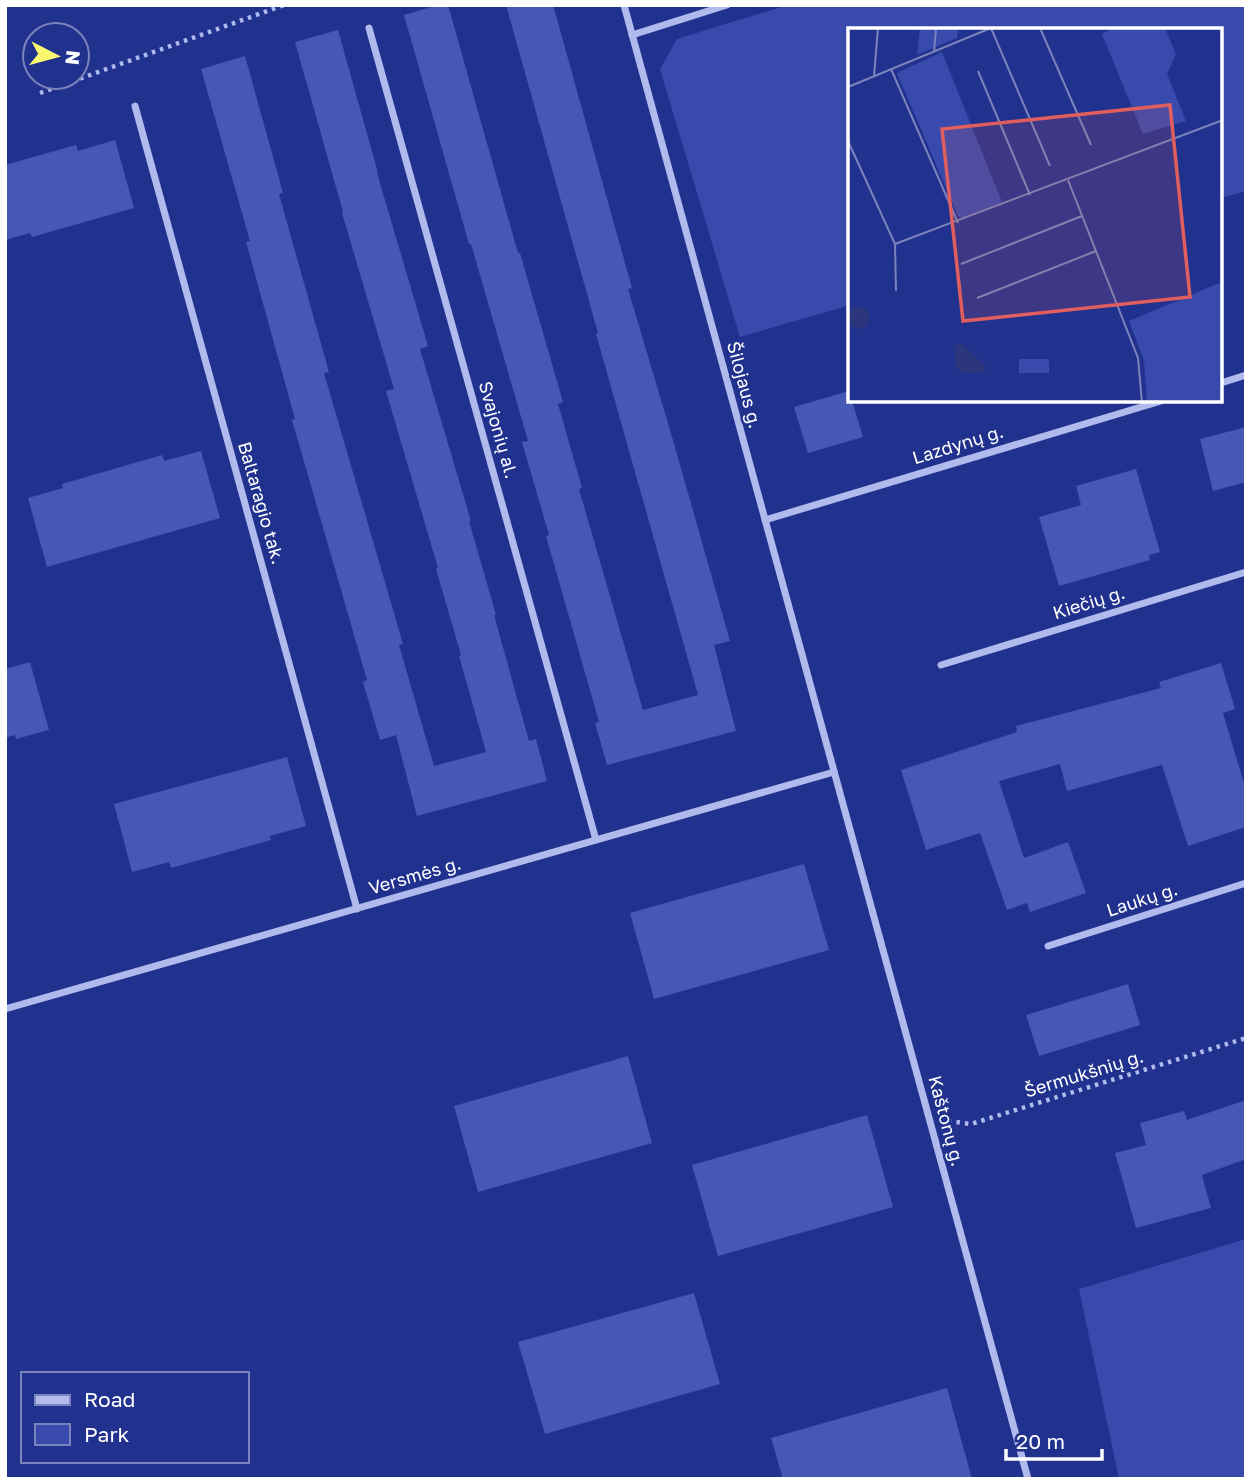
<svg xmlns="http://www.w3.org/2000/svg" width="1251" height="1484" font-family="'Golos Text',sans-serif">
  <rect width="100%" height="100%" fill="#21318e"/>
  <g fill="#384bad">
    <polygon points="788,5 1246,5 1246,191 1221,198 1221,30 850,30 850,305 740,337 660,69 677,39"/>
    <polygon points="1246,1239 1246,1479 1119,1479 1079,1289"/>
  </g>
  <g fill="#4558b3">
    <polygon points="438,5 448,5 518,253 520,253 563,402 558,404 582,488 579,489 643,710 698,695 596,334 598,333 506,5 553,5 632,288 628,289 673,440 730,641 714,645 736,731 607,765 595,723 599,722 546,536 549,535 522,442 528,441 471,244 469,244 404,15"/>
    <polygon points="338,30 378,173 377,173 428,346 420,349 471,521 469,521 496,615 494,615 529,741 536,739 547,781 417,816 396,735 380,740 363,682 367,680 292,420 295,419 246,242 250,241 201,69 245,56 283,193 279,194 329,372 324,373 403,644 399,645 434,766 486,752 459,656 461,655 436,569 438,568 386,391 394,389 342,213 343,212 295,42"/>
    <polygon points="115,140 134,208 32,237 30,233 5,240 5,165 76,145 78,151"/>
    <polygon points="849,391 850,401 852,401 863,437 808,453 794,407"/>
    <polygon points="1246,427 1246,482 1213,491 1200,439"/>
    <polygon points="201,451 220,518 47,567 28,498 63,488 62,484 162,455 164,461"/>
    <polygon points="1136,469 1160,552 1149,555 1150,560 1059,586 1039,517 1081,505 1076,486"/>
    <polygon points="30,662 49,730 16,739 15,735 5,738 5,669"/>
    <polygon points="1221,663 1235,709 1223,713 1246,790 1246,827 1188,846 1162,765 1067,791 1060,764 999,781 1024,858 1068,842 1086,893 1030,912 1027,903 1007,910 980,833 926,850 901,770 1017,732 1016,726 1161,688 1159,682"/>
    <polygon points="287,757 306,826 270,836 271,840 171,868 169,862 132,872 114,804"/>
    <polygon points="804,864 829,950 654,999 630,913"/>
    <polygon points="1128,984 1140,1025 1039,1056 1026,1015"/>
    <polygon points="628,1056 652,1143 478,1192 454,1106"/>
    <polygon points="1246,1100 1246,1159 1202,1175 1211,1208 1136,1228 1115,1153 1146,1145 1140,1123 1184,1111 1187,1120"/>
    <polygon points="867,1115 893,1207 718,1256 692,1165"/>
    <polygon points="694,1293 720,1384 545,1434 518,1342"/>
    <polygon points="947,1388 972,1479 783,1479 771,1438"/>
  </g>
  <g fill="none" stroke-linecap="round" stroke-linejoin="round">
    <g stroke="#b0baec" stroke-width="4.5" stroke-dasharray="3.5 5" stroke-linecap="butt">
      <polyline points="40,93 284,5"/>
      <polyline points="948,1121 971,1124 1246,1038"/>
    </g>
    <g stroke="#b0baec" stroke-width="7">
      <polyline points="624,5 1028,1479"/>
      <polyline points="369,28 596,840"/>
      <polyline points="632,35 727,5"/>
      <polyline points="135,106 357,909"/>
      <polyline points="1221,383 1246,375"/>
      <polyline points="765,520 1161,401"/>
      <polyline points="941,665 1246,572"/>
      <polyline points="1048,946 1246,883"/>
      <polyline points="5,1009 834,772"/>
    </g>
  </g>
  <g text-anchor="middle" stroke-width="5" stroke-linejoin="round" paint-order="stroke">
    <g font-size="18" fill="#fff" stroke="#21318e">
      <text transform="translate(744 385) rotate(75)" y="6">Šilojaus g.</text>
      <text transform="translate(498 430) rotate(74)" y="6">Svajonių al.</text>
      <text transform="translate(958 445) rotate(-17)" y="6">Lazdynų g.</text>
      <text transform="translate(261 503) rotate(74)" y="6">Baltaragio tak.</text>
      <text transform="translate(1089 603) rotate(-17)" y="6">Kiečių g.</text>
      <text transform="translate(415 876) rotate(-16)" y="6">Versmės g.</text>
      <text transform="translate(1142 900) rotate(-18)" y="6">Laukų g.</text>
      <text transform="translate(1084 1074) rotate(-17)" y="6">Šermukšnių g.</text>
      <text transform="translate(946 1121) rotate(75)" y="6">Kaštonų g.</text>
    </g>
  </g>
  <g transform="translate(848 28)">
    <rect width="374" height="374" fill="#21318e"/>
    <path d="M72,0H110L109,10L69,27ZM266,0H317L328,26L319,46L338,93L295,106L254,6ZM94,24L154,174L115,190L110,188L49,45ZM374,254V374H299L296,332L281,293ZM171,331H201V345H171Z" fill="#384bad"/>
    <path d="M0 290a11 11 0 1 1 22 0a11 11 0 1 1-22 0ZM113,315L138,338L136,344L115,346L107,337L106,318Z" fill="#2b367d"/>
    <path fill="none" stroke="#7a83bb" stroke-width="2" d="M143,0L202,138M192,0L243,117M86,24L88,0M43,41L110,195M130,43L182,167M26,48L30,0M0,59L143,0M0,113L47,216L48,263M220,152L290,330L294,375M47,216L375,92M113,236L234,188M129,270L248,223"/>
    <path fill="#e05e5e" fill-opacity="0.15" stroke="#e05e5e" stroke-width="3.5" d="M322,77L342,269L115,293L94,101Z"/>
    <rect width="374" height="374" fill="none" stroke="#fff" stroke-width="3.5"/>
  </g>
  <rect width="1251" height="1484" fill="none" stroke="#ffffff" stroke-width="14"/>
  <rect x="21" y="1372" width="228" height="91" fill="#21318e" stroke="#7a83bb" stroke-width="2"/>
  <rect x="35" y="1395" width="35" height="10" fill="#b0baec" stroke="#7a83bb" stroke-width="2"/>
  <text x="84" y="1407" font-size="21" fill="#ffffff">Road</text>
  <rect x="35" y="1424" width="35" height="21" fill="#384bad" stroke="#7a83bb" stroke-width="2"/>
  <text x="84" y="1442" font-size="21" fill="#ffffff">Park</text>
  <g transform="translate(56 56) rotate(96)"><circle r="33" fill="#21318e" stroke="#7a83bb" stroke-width="2"/>
  <path d="M0-5L12 26L0 18L-12 26Z" fill="#f9f871"/>
  <text y="-10" font-size="19" font-weight="bold" text-anchor="middle" fill="#ffffff">N</text>
  </g>
  <path d="M1006 1449v10h96v-10" fill="none" stroke="#ffffff" stroke-width="3.5"/>
  <text x="1016" y="1449" font-size="21" fill="#ffffff" stroke="#21318e" stroke-width="5" paint-order="stroke">20 m</text>
</svg>
